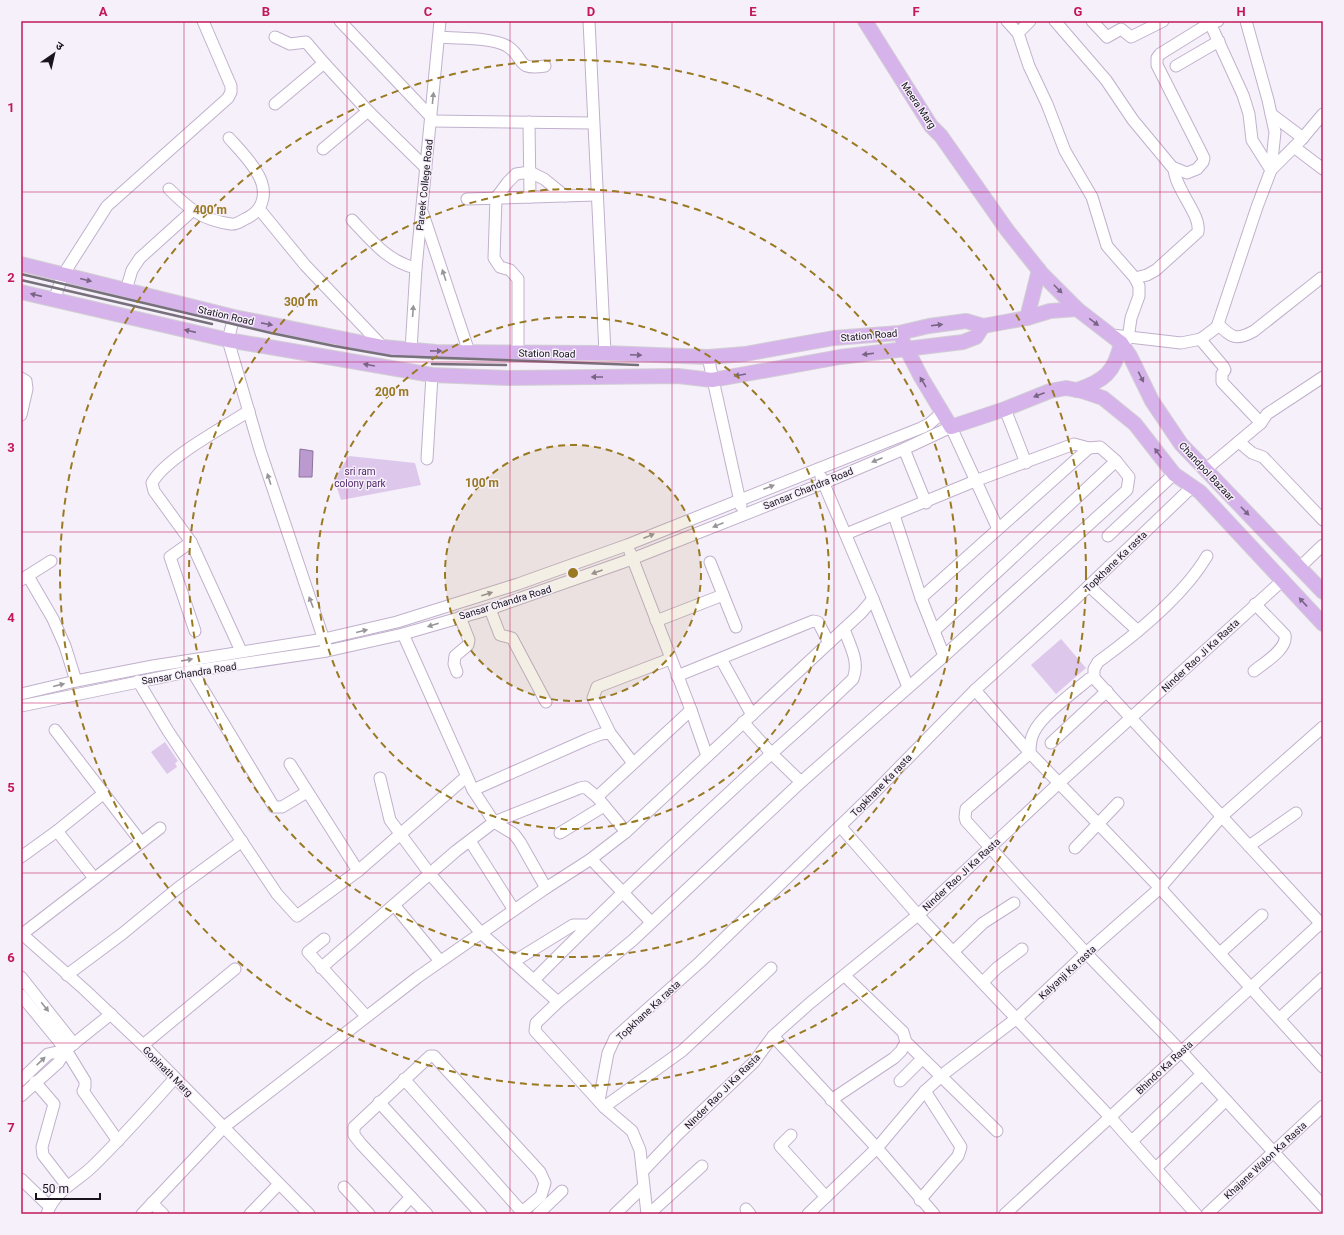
<svg xmlns="http://www.w3.org/2000/svg" width="1344" height="1235" font-family="Roboto,'Noto Sans Devanagari',sans-serif">
  <rect width="100%" height="100%" fill="#f6f0fb"/>
  <g fill="#ddc7eb">
    <polygon points="349,456 415,463 421,485 341,500 334,479"/>
    <polygon points="1061,639 1086,668 1056,694 1031,665"/>
    <polygon points="165,742 178,761 175,763 177,767 167,774 151,752"/>
  </g>
  <polygon fill="#bb9ad0" stroke="#8b729b" points="300,449 313,451 312,477 299,477"/>
  <g fill="none" stroke-linecap="round" stroke-linejoin="round">
    <g stroke="#c1b1cc" stroke-width="13">
      <g id="minor">
        <polyline points="340,21 431,117"/>
        <polyline points="589,21 605,353"/>
        <polyline points="1007,21 1018,33"/>
        <polyline points="1030,21 1018,33 1029,66 1047,104 1065,151 1092,197 1107,246 1135,278 1139,286 1139,296 1131,318 1128,339"/>
        <polyline points="1055,21 1106,80 1133,120 1172,167 1187,173 1197,169 1203,162 1204,158 1157,65 1157,58 1160,54 1210,23 1218,21"/>
        <polyline points="1092,21 1107,37 1121,29 1131,37 1163,21"/>
        <polyline points="1210,23 1243,95 1249,114 1252,140 1271,170 1301,140 1323,114"/>
        <polyline points="275,37 290,44 306,42 324,63"/>
        <path d="M439,37C458,39 491,37 507,46C526,58 515,71 545,66"/>
        <polyline points="1176,66 1219,41"/>
        <polyline points="275,104 324,63 368,111 426,168"/>
        <polyline points="1271,114 1303,138"/>
        <polyline points="431,121 593,123"/>
        <polyline points="529,122 530,197"/>
        <polyline points="1294,147 1323,169"/>
        <polyline points="323,149 368,111"/>
        <path d="M169,189C189,209 202,220 231,224C236,225 241,221 245,219C266,210 268,189 256,171C249,159 238,148 229,138"/>
        <polyline points="467,199 596,195"/>
        <polyline points="260,210 305,265 383,347"/>
        <polyline points="423,214 469,352"/>
        <path d="M352,220C371,240 388,262 416,268"/>
        <path d="M1135,278L1147,275L1156,270L1198,232C1201,214 1176,191 1174,169"/>
        <polyline points="126,290 132,270 140,258 192,211"/>
        <polyline points="54,300 63,275 107,206 228,98 231,92 231,86 203,21"/>
        <polyline points="234,317 228,340 260,450 326,646"/>
        <path d="M1218,324C1232,338 1236,341 1254,331L1321,278"/>
        <polyline points="1112,335 1181,343 1201,339 1217,327 1257,207 1271,170 1275,132 1268,100 1246,21"/>
        <polyline points="1200,339 1223,366 1225,370 1222,374 1222,382 1261,423"/>
        <polyline points="411,350 416,268 440,21"/>
        <polyline points="518,352 518,279 510,270 500,267 494,258 496,198 508,182 516,174 530,172 544,179 565,196"/>
        <polyline points="708,357 741,506"/>
        <polyline points="21,378 26,381 27,389 21,415"/>
        <polyline points="1005,409 1026,463"/>
        <polyline points="1239,442 1252,453 1263,457 1323,520"/>
        <polyline points="904,449 926,503"/>
        <polyline points="427,459 432,375"/>
        <polyline points="1205,470 1261,423 1267,414 1323,377"/>
        <polyline points="821,477 873,599 908,687"/>
        <polyline points="894,515 921,598 944,656"/>
        <polyline points="1108,536 1174,474"/>
        <polyline points="191,542 170,557 195,631"/>
        <polyline points="630,552 691,710 707,756"/>
        <polyline points="710,562 736,627"/>
        <polyline points="1300,567 1323,545"/>
        <polyline points="28,576 53,619 65,646 76,681"/>
        <polyline points="21,580 51,561"/>
        <polyline points="1089,586 1138,631"/>
        <polyline points="921,598 1089,448"/>
        <polyline points="490,609 500,635 512,638 546,702"/>
        <polyline points="656,621 723,595"/>
        <polyline points="934,631 1116,461"/>
        <polyline points="403,634 473,790 494,822 514,834 520,842 546,888"/>
        <path d="M241,651L191,542L154,491L152,483C164,459 224,427 249,411"/>
        <polyline points="721,659 752,715"/>
        <polyline points="192,671 274,807 282,807 307,792"/>
        <path d="M1254,671C1264,663 1288,649 1285,635L1255,604"/>
        <polyline points="457,672 454,664 455,656 468,645 469,640 460,617"/>
        <polyline points="677,676 813,621 818,622 829,643"/>
        <path d="M1094,678L1089,679C1074,692 1042,715 1034,732C1030,739 1030,746 1030,753L966,809L965,817L966,821L1086,953L1181,1051L1323,1206"/>
        <polyline points="1094,678 1323,926"/>
        <path d="M1094,678V669L1098,662C1134,636 1184,595 1207,556"/>
        <polyline points="138,681 168,731 277,894 297,916 358,871 466,777"/>
        <polyline points="975,690 1030,753 1160,888 1323,1067"/>
        <polyline points="21,694 76,681 153,666 324,639 397,622 518,584 627,545 921,428 929,424 942,413"/>
        <polyline points="21,706 192,671 327,651 403,634 490,609 632,559 824,483 904,449 951,427 998,529"/>
        <polyline points="743,722 772,754 801,782"/>
        <polyline points="55,730 141,842"/>
        <polyline points="1051,743 1107,691"/>
        <polyline points="633,763 610,733 593,698 597,687 670,659"/>
        <polyline points="290,764 358,871"/>
        <polyline points="380,778 390,820 430,874 481,933 558,1002"/>
        <polyline points="473,790 588,739 601,734 610,733"/>
        <polyline points="597,797 691,710"/>
        <polyline points="840,826 918,915 1110,1117 1196,1214"/>
        <polyline points="57,831 104,793"/>
        <polyline points="560,833 604,806"/>
        <polyline points="470,841 514,910"/>
        <polyline points="1249,846 1296,813"/>
        <polyline points="1075,848 1118,803"/>
        <polyline points="21,857 57,831 94,878"/>
        <polyline points="591,859 651,922"/>
        <polyline points="394,905 440,961"/>
        <polyline points="22,934 85,990 143,1045 309,1214"/>
        <polyline points="21,935 160,828"/>
        <polyline points="324,939 308,952 366,1016"/>
        <polyline points="954,951 983,923 1014,903"/>
        <polyline points="1220,953 1262,915"/>
        <polyline points="513,962 573,925 588,925"/>
        <polyline points="321,968 456,851 494,822 580,788 585,787 597,797 626,832"/>
        <polyline points="67,975 122,934 178,888 242,841"/>
        <polyline points="845,976 903,1032 906,1042 997,1131"/>
        <polyline points="21,977 74,1044"/>
        <path d="M534,980C598,915 665,852 732,790C772,752 814,717 853,679C860,662 850,646 844,629"/>
        <polyline points="983,982 997,968 1022,949"/>
        <polyline points="21,995 66,1050 85,1081 85,1087 83,1091 118,1141"/>
        <polyline points="1280,1018 1323,978"/>
        <polyline points="773,1036 877,1148 934,1214"/>
        <polyline points="143,1045 235,969"/>
        <polyline points="404,1079 522,1212 541,1196 545,1183 540,1172 434,1056 430,1056 354,1127 354,1135 361,1144 427,1214"/>
        <polyline points="21,1080 48,1054 66,1050"/>
        <polyline points="900,1081 922,1059"/>
        <polyline points="35,1082 54,1104 42,1147 43,1155 67,1186"/>
        <polyline points="21,1096 58,1063 66,1050 111,1014"/>
        <polyline points="831,1100 894,1058 901,1051 906,1042"/>
        <polyline points="599,1101 608,1053 615,1038 700,962 870,797 975,690 1072,602 1193,486"/>
        <polyline points="379,1102 481,1214"/>
        <polyline points="604,1107 682,1051 771,968"/>
        <polyline points="791,1135 780,1146 826,1197"/>
        <polyline points="1132,1141 1202,1074"/>
        <polyline points="1156,1168 1226,1100"/>
        <polyline points="643,1171 677,1135 754,1062 773,1036 810,1003 918,915 1059,783 1283,580"/>
        <polyline points="21,1179 49,1206"/>
        <polyline points="344,1187 369,1214"/>
        <polyline points="920,1200 958,1156 961,1147 925,1091"/>
        <polyline points="152,1203 163,1214"/>
        <polyline points="746,1209 750,1214"/>
        <path d="M47,1214C54,1191 77,1182 93,1166C122,1138 148,1108 175,1078"/>
        <polyline points="142,1214 224,1127 418,977 546,888 591,859 626,832 861,613 873,599"/>
        <polyline points="250,1214 279,1184"/>
        <polyline points="395,1214 411,1197"/>
        <polyline points="538,1214 562,1191"/>
        <polyline points="615,1214 643,1187"/>
        <polyline points="647,1214 640,1150 632,1131 604,1107 535,1031 536,1023 558,1002 633,940 801,782 944,656 1127,490 1129,477 1116,461 1100,447 1089,448 1074,444 975,481 846,534"/>
        <polyline points="649,1214 702,1166"/>
        <polyline points="808,1214 877,1148 925,1091 946,1072 1017,1018 1086,953 1160,888 1222,816 1323,727"/>
        <polyline points="1005,1214 1323,921"/>
        <polyline points="1207,1214 1323,1106"/>
      </g>
    </g>
    <g stroke="#d1d0d2" stroke-width="16">
      <g id="major">
        <polyline points="865,21 931,126 941,136 1007,230 1042,274 1077,309 1121,343 1130,356 1152,401 1181,444 1323,592"/>
        <polyline points="21,264 234,317 383,347 436,352 605,353 708,357 745,354 834,338 899,333 929,326 966,321 983,326 1027,318 1050,311 1077,309"/>
        <polyline points="21,292 228,340 432,375 508,378 678,376 712,380 840,357 963,342 976,337 983,326"/>
        <polyline points="1027,318 1039,270"/>
        <polyline points="903,342 921,377 951,427 1005,409 1050,391 1066,388 1082,391 1103,398 1135,424 1174,474 1200,492 1323,624"/>
        <path d="M1077,390C1104,381 1115,372 1121,343"/>
      </g>
    </g>
    <use href="#minor" stroke="#fff" stroke-width="11"/>
    <use href="#major" stroke="#d6b3ea" stroke-width="14"/>
    <g stroke="#77717b" stroke-width="2.5">
      <polyline points="21,274 271,333 334,346 391,356 638,365"/>
      <polyline points="21,280 212,324"/>
      <polyline points="432,364 506,365"/>
    </g>
  </g>
  <defs><path id="oneway-solid" d="M-6-.8H1V-3.2L6.5 0L1 3.2V.8H-6Z"/></defs>
  <g fill="#98959a">
    <use href="#oneway-solid" transform="translate(433 98) rotate(-84)"/>
    <use href="#oneway-solid" transform="translate(444 275) rotate(-109)"/>
    <use href="#oneway-solid" transform="translate(413 311) rotate(-86)"/>
    <use href="#oneway-solid" transform="translate(877 460) rotate(157)"/>
    <use href="#oneway-solid" transform="translate(269 479) rotate(-108)"/>
    <use href="#oneway-solid" transform="translate(769 487) rotate(-21)"/>
    <use href="#oneway-solid" transform="translate(718 525) rotate(158)"/>
    <use href="#oneway-solid" transform="translate(649 536) rotate(-22)"/>
    <use href="#oneway-solid" transform="translate(597 572) rotate(160)"/>
    <use href="#oneway-solid" transform="translate(487 594) rotate(-17)"/>
    <use href="#oneway-solid" transform="translate(311 602) rotate(-111)"/>
    <use href="#oneway-solid" transform="translate(433 625) rotate(162)"/>
    <use href="#oneway-solid" transform="translate(362 631) rotate(-14)"/>
    <use href="#oneway-solid" transform="translate(187 660) rotate(-10)"/>
    <use href="#oneway-solid" transform="translate(59 685) rotate(-14)"/>
    <use href="#oneway-solid" transform="translate(45 1007) rotate(51)"/>
    <use href="#oneway-solid" transform="translate(41 1061) rotate(-43)"/>
  </g>
  <g fill="#786484">
    <use href="#oneway-solid" transform="translate(86 280) rotate(14)"/>
    <use href="#oneway-solid" transform="translate(1058 289) rotate(45)"/>
    <use href="#oneway-solid" transform="translate(36 295) rotate(-167)"/>
    <use href="#oneway-solid" transform="translate(1094 322) rotate(37)"/>
    <use href="#oneway-solid" transform="translate(267 324) rotate(11)"/>
    <use href="#oneway-solid" transform="translate(937 325) rotate(-7)"/>
    <use href="#oneway-solid" transform="translate(190 331) rotate(-167)"/>
    <use href="#oneway-solid" transform="translate(436 351) rotate(1)"/>
    <use href="#oneway-solid" transform="translate(868 354) rotate(173)"/>
    <use href="#oneway-solid" transform="translate(636 355) rotate(3)"/>
    <use href="#oneway-solid" transform="translate(369 365) rotate(-170)"/>
    <use href="#oneway-solid" transform="translate(740 375) rotate(170)"/>
    <use href="#oneway-solid" transform="translate(597 377) rotate(180)"/>
    <use href="#oneway-solid" transform="translate(1141 377) rotate(63)"/>
    <use href="#oneway-solid" transform="translate(923 382) rotate(-121)"/>
    <use href="#oneway-solid" transform="translate(1039 395) rotate(159)"/>
    <use href="#oneway-solid" transform="translate(1158 453) rotate(-126)"/>
    <use href="#oneway-solid" transform="translate(1245 511) rotate(46)"/>
    <use href="#oneway-solid" transform="translate(1303 602) rotate(-133)"/>
  </g>
  <path fill="none" stroke="#c2185b" stroke-width="1" stroke-opacity="0.55" d="M184,21V1214M347,21V1214M510,21V1214M672,21V1214M834,21V1214M997,21V1214M1160,21V1214M21,192H1323M21,362H1323M21,532H1323M21,703H1323M21,873H1323M21,1043H1323"/>
  <circle cx="573" cy="573" r="128" fill="#997922" fill-opacity=".12"/>
  <g fill="none" stroke="#997922" stroke-width="2" stroke-dasharray="7 5">
    <circle cx="573" cy="573" r="128"/>
    <circle cx="573" cy="573" r="256"/>
    <circle cx="573" cy="573" r="384"/>
    <circle cx="573" cy="573" r="513"/>
  </g>
  <g text-anchor="middle" stroke-width="3" stroke-linejoin="round" paint-order="stroke">
    <g font-size="10" fill="#1a141e" stroke="#f6f0fb">
      <text transform="translate(919 105) rotate(56)" y="4">Meera Marg</text>
      <text transform="translate(424 185) rotate(-84)" y="4">Pareek College Road</text>
      <text transform="translate(226 315) rotate(13)" y="4">Station Road</text>
      <text transform="translate(869 335) rotate(-5)" y="4">Station Road</text>
      <text transform="translate(547 353) rotate(1)" y="4">Station Road</text>
      <text transform="translate(1207 471) rotate(47)" y="4">Chandpol Bazaar</text>
      <text transform="translate(808 488) rotate(-22)" y="4">Sansar Chandra Road</text>
      <text transform="translate(1115 561) rotate(-44)" y="4">Topkhane Ka rasta</text>
      <text transform="translate(505 602) rotate(-17)" y="4">Sansar Chandra Road</text>
      <text transform="translate(1200 655) rotate(-43)" y="4">Ninder Rao Ji Ka Rasta</text>
      <text transform="translate(189 673) rotate(-9)" y="4">Sansar Chandra Road</text>
      <text transform="translate(881 785) rotate(-46)" y="4">Topkhane Ka rasta</text>
      <text transform="translate(961 874) rotate(-43)" y="4">Ninder Rao Ji Ka Rasta</text>
      <text transform="translate(1067 972) rotate(-43)" y="4">Kalyanji Ka rasta</text>
      <text transform="translate(648 1010) rotate(-43)" y="4">Topkhane Ka rasta</text>
      <text transform="translate(1164 1067) rotate(-43)" y="4">Bhindo Ka Rasta</text>
      <text transform="translate(168 1071) rotate(45)" y="4">Gopinath Marg</text>
      <text transform="translate(722 1091) rotate(-45)" y="4">Ninder Rao Ji Ka Rasta</text>
      <text transform="translate(1265 1160) rotate(-43)" y="4">Khajane Walon Ka Rasta</text>
    </g>
    <g font-size="10" fill="#53296a" stroke="#f6f0fb">
      <text x="360" y="475">sri ram<tspan x="360" dy="12">colony park</tspan></text>
    </g>
  </g>
  <circle cx="573" cy="573" r="6" fill="#997922" stroke="#f6f0fb" stroke-width="2"/>
  <g font-size="12" text-anchor="middle" font-weight="bold" fill="#997922" stroke="#f6f0fb" stroke-width="3" stroke-linejoin="round" paint-order="stroke">
    <text x="210" y="214">400 m</text>
    <text x="301" y="306">300 m</text>
    <text x="392" y="396">200 m</text>
    <text x="482" y="487">100 m</text>
  </g>
  <rect width="1344" height="1235" fill="none" stroke="#f6f0fb" stroke-width="44"/>
  <g transform="translate(54 54) rotate(34)" stroke="#f6f0fb" stroke-width="3" paint-order="stroke">
  <path d="M0-3L7 15L0 10L-7 15Z" fill="#1a141e"/>
  <text y="-6" font-size="11" font-weight="bold" text-anchor="middle" fill="#1a141e">उ</text>
  </g>
  <path d="M36 1193v6h64v-6" fill="none" stroke="#1a141e" stroke-width="2"/>
  <text x="42" y="1193" font-size="12" fill="#1a141e" stroke="#f6f0fb" stroke-width="3" paint-order="stroke">50 m</text>
  <rect x="22" y="22" width="1300" height="1191" fill="none" stroke="#c2185b" stroke-width="1.5"/>
  <g font-size="13" text-anchor="middle" font-weight="bold" fill="#c2185b">
    <text x="103" y="16">A</text>
    <text x="266" y="16">B</text>
    <text x="428" y="16">C</text>
    <text x="591" y="16">D</text>
    <text x="753" y="16">E</text>
    <text x="916" y="16">F</text>
    <text x="1078" y="16">G</text>
    <text x="1241" y="16">H</text>
    <text x="11" y="112">1</text>
    <text x="11" y="282">2</text>
    <text x="11" y="452">3</text>
    <text x="11" y="622">4</text>
    <text x="11" y="792">5</text>
    <text x="11" y="962">6</text>
    <text x="11" y="1132">7</text>
  </g>
</svg>
